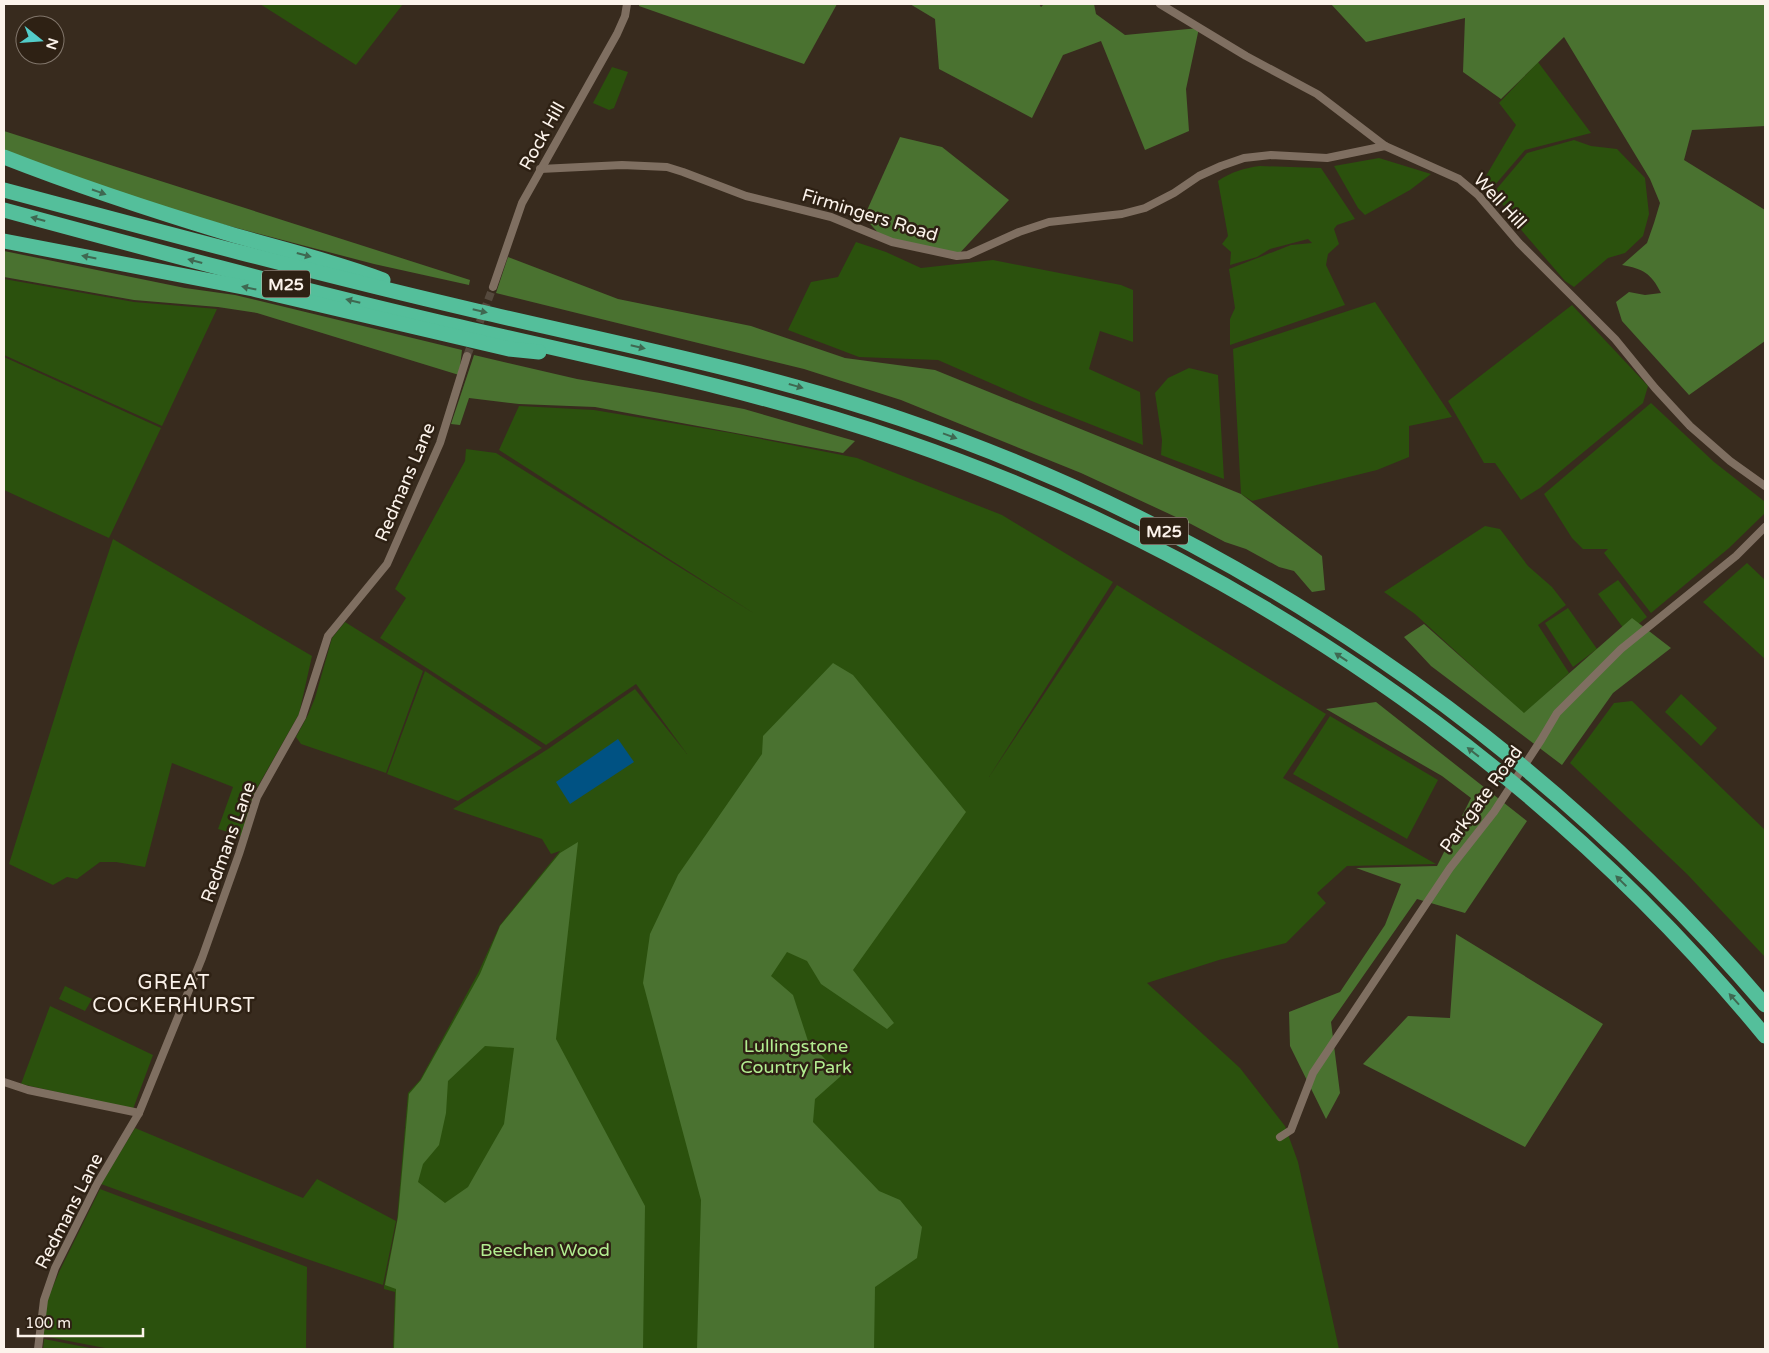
<svg xmlns="http://www.w3.org/2000/svg" width="1769" height="1353" font-family="'Varela Round',sans-serif">
  <rect width="100%" height="100%" fill="#382b1e"/>
  <g fill="#2b510d">
    <polygon points="260,4 403,4 356,65"/>
    <polygon points="1538,62 1591,133 1525,150 1488,193 1480,186 1516,125 1499,103"/>
    <polygon points="612,67 628,72 614,108 609,110 593,103"/>
    <polygon points="1574,140 1591,146 1617,149 1645,178 1649,214 1643,236 1625,253 1608,258 1574,287 1565,281 1517,225 1494,192 1527,153"/>
    <polygon points="1379,158 1431,174 1410,190 1365,215 1358,208 1334,166"/>
    <path d="M1260,166L1321,168L1355,219L1337,225L1334,229L1339,244L1328,254L1326,265L1345,305L1230,345V319L1235,308L1229,269L1291,245L1312,243L1308,239L1270,249L1257,257L1230,265L1231,252L1222,244L1228,236L1218,181C1231,172 1244,168 1260,166Z"/>
    <polygon points="856,242 886,252 921,268 993,260 1121,285 1133,290 1133,342 1100,331 1089,369 1140,392 1143,445 1034,402 938,360 859,357 788,330 811,282 838,277"/>
    <polygon points="4,279 134,302 217,309 162,426 4,355"/>
    <polygon points="1375,302 1452,417 1409,426 1409,457 1377,470 1252,501 1241,494 1233,349"/>
    <polygon points="1572,305 1648,386 1643,403 1540,488 1521,500 1495,463 1484,463 1448,401"/>
    <polygon points="4,357 161,428 109,538 4,490"/>
    <polygon points="1189,368 1218,375 1224,479 1161,455 1162,440 1155,393 1168,378"/>
    <polygon points="1651,403 1714,462 1764,501 1764,514 1729,548 1651,613 1604,553 1608,549 1583,549 1572,538 1544,494"/>
    <polygon points="519,406 594,410 731,433 857,458 1002,515 1113,582 989,777 1117,585 1326,714 1283,778 1436,864 1347,866 1317,893 1326,903 1286,943 1219,960 1147,983 1240,1068 1285,1126 1298,1162 1339,1349 393,1349 395,1292 384,1289 384,1286 397,1220 408,1093 420,1080 478,973 500,925 560,851 551,854 542,839 453,809 548,749 635,689 687,754 636,684 546,745 380,638 406,598 395,589 465,461 466,449 496,453 755,614 499,450"/>
    <polygon points="1485,526 1500,529 1528,566 1552,587 1566,605 1538,625 1569,673 1524,714 1415,614 1384,592"/>
    <polygon points="113,539 312,656 299,714 253,795 242,836 218,829 233,787 172,763 145,867 116,862 100,862 77,879 67,877 53,885 9,864 75,652"/>
    <polygon points="1747,563 1765,580 1765,659 1703,602"/>
    <polygon points="1618,580 1647,617 1627,633 1598,594"/>
    <polygon points="1568,608 1597,649 1573,667 1545,623"/>
    <polygon points="345,622 423,671 386,773 301,744 296,737 308,715 315,698 332,638"/>
    <polygon points="425,671 542,748 458,801 387,774"/>
    <polygon points="1681,694 1717,728 1701,746 1665,712"/>
    <polygon points="1632,701 1765,830 1765,957 1687,874 1570,763 1614,703"/>
    <polygon points="1330,716 1438,780 1407,839 1293,774"/>
    <polygon points="65,986 92,999 85,1011 59,999"/>
    <polygon points="50,1006 153,1055 133,1109 21,1084"/>
    <polygon points="135,1128 303,1198 317,1179 396,1221 383,1285 304,1258 101,1184"/>
    <polygon points="100,1189 307,1267 306,1349 110,1349 43,1336 47,1301 59,1272"/>
    <polygon points="44,1339 95,1349 43,1349"/>
  </g>
  <g fill="#4a7230" fill-rule="evenodd">
    <polygon points="639,4 837,4 804,64 639,6"/>
    <polygon points="910,4 1039,4 1041,7 1044,4 1094,4 1096,14 1125,35 1199,28 1186,89 1189,131 1145,150 1101,41 1063,55 1032,118 939,69 935,19"/>
    <path d="M1331,4H1765V126L1692,130L1684,160L1765,210V341L1689,395L1622,321L1616,302L1629,292L1645,295L1661,293C1651,273 1643,269 1622,265L1647,243L1654,223L1660,203L1650,179L1564,37L1501,99L1463,72L1465,18L1366,42Z"/>
    <polygon points="4,131 470,280 469,285 374,264 199,218 126,196 4,151"/>
    <polygon points="900,137 942,147 1009,200 957,256 881,236 864,217"/>
    <polygon points="4,251 185,288 235,295 462,350 459,375 257,313 218,307 134,300 4,277"/>
    <polygon points="508,257 618,299 751,326 845,358 935,370 1241,494 1322,556 1325,590 1312,592 1294,571 1279,567 1246,549 1225,542 1191,524 1081,473 901,400 804,369 496,293"/>
    <polygon points="474,355 577,379 660,393 744,409 855,441 843,453 595,407 519,404 469,398 460,425 451,424"/>
    <polygon points="1632,618 1671,648 1613,693 1562,765 1431,666 1404,637 1424,624 1524,713"/>
    <polygon points="833,663 853,675 966,812 853,970 894,1023 887,1029 821,984 807,961 787,952 771,976 793,995 808,1041 841,1076 815,1099 813,1122 879,1191 900,1200 922,1227 917,1258 875,1287 874,1349 697,1349 701,1200 643,983 650,934 678,875 762,754 763,736"/>
    <polygon points="1376,702 1527,821 1465,913 1417,899 1331,1022 1340,1093 1326,1119 1290,1046 1289,1012 1340,992 1385,925 1401,884 1356,868 1437,866 1471,798 1442,776 1326,709"/>
    <path d="M578,842L556,1039L645,1206L643,1349H394L396,1289L385,1285L398,1217L409,1094L421,1080L480,974L500,926L560,853ZM485,1046L514,1048L504,1124L468,1187L445,1203L418,1182L423,1164L439,1145L446,1113L448,1081Z"/>
    <polygon points="1456,934 1603,1024 1525,1147 1363,1064 1408,1016 1450,1018"/>
  </g>
  <polygon fill="#005283" points="618,739 634,762 570,804 556,782"/>
  <g fill="none" stroke-linecap="round" stroke-linejoin="round">
    <polyline stroke="#55493d" stroke-width="8" stroke-dasharray="8 4" stroke-linecap="butt" points="467,356 493,287"/>
    <g stroke="#7f6f61" stroke-width="8">
      <polyline points="1160,4 1246,56 1317,94 1385,146 1459,179 1478,195 1519,243 1615,339 1655,388 1690,426 1730,461 1765,486"/>
      <polyline points="540,169 622,165 667,167 683,172 746,196 831,217 892,242 957,256 968,255 1019,232 1049,222 1122,214 1145,208 1174,193 1199,176 1221,166 1244,158 1271,155 1327,158 1385,146"/>
      <polyline points="493,287 522,203 617,34 625,16 627,4"/>
      <polyline points="4,1082 28,1090 139,1113"/>
      <polyline points="1280,1137 1291,1130 1313,1073 1450,868 1494,812 1541,740 1557,713 1621,649 1736,556 1765,527"/>
      <polyline points="38,1349 44,1300 55,1268 97,1184 139,1113 202,958 239,854 257,797 302,717 328,636 387,564 440,443 467,356"/>
    </g>
    <g stroke="#54bf9b" stroke-width="15">
      <path d="M4,157C78,186 154,211 230,234C281,249 333,261 383,280"/>
      <path d="M4,190C161,232 318,274 477,311C619,344 763,372 901,419C1235,532 1536,737 1765,1005"/>
      <path d="M4,210C148,249 293,288 439,322C595,358 752,389 904,441C1236,555 1542,764 1765,1036"/>
      <polyline points="4,241 253,289 509,349 539,352"/>
    </g>
  </g>
  <defs><path id="oneway-solid" d="M-6-.8H1V-3.2L6.5 0L1 3.2V.8H-6Z" transform="scale(1.25)"/></defs>
  <g fill="#3f6851">
    <use href="#oneway-solid" transform="translate(99 192) rotate(19)"/>
    <use href="#oneway-solid" transform="translate(38 219) rotate(-165)"/>
    <use href="#oneway-solid" transform="translate(304 255) rotate(15)"/>
    <use href="#oneway-solid" transform="translate(89 257) rotate(-169)"/>
    <use href="#oneway-solid" transform="translate(195 261) rotate(-165)"/>
    <use href="#oneway-solid" transform="translate(249 288) rotate(-168)"/>
    <use href="#oneway-solid" transform="translate(353 301) rotate(-166)"/>
    <use href="#oneway-solid" transform="translate(480 311) rotate(13)"/>
    <use href="#oneway-solid" transform="translate(638 347) rotate(13)"/>
    <use href="#oneway-solid" transform="translate(796 386) rotate(16)"/>
    <use href="#oneway-solid" transform="translate(950 436) rotate(20)"/>
    <use href="#oneway-solid" transform="translate(1341 657) rotate(-147)"/>
    <use href="#oneway-solid" transform="translate(1473 752) rotate(-142)"/>
    <use href="#oneway-solid" transform="translate(1621 881) rotate(-136)"/>
    <use href="#oneway-solid" transform="translate(1734 999) rotate(-132)"/>
  </g>
  <g text-anchor="middle" stroke-width="5" stroke-linejoin="round" paint-order="stroke">
    <g fill="#2e2114" stroke="#beb4aa" stroke-width="1">
      <rect x="262" y="270.5" width="48" height="27" rx="4"/>
      <rect x="1140" y="517.5" width="48" height="27" rx="4"/>
    </g>
    <g font-size="16" font-weight="bold" fill="#fcf3eb">
      <text x="286" y="290">M25</text>
      <text x="1164" y="537">M25</text>
    </g>
    <g font-size="18" fill="#fcf3eb" stroke="#2e2114">
      <text transform="translate(542 136) rotate(-61)" y="6">Rock Hill</text>
      <text transform="translate(1500 201) rotate(47)" y="6">Well Hill</text>
      <text transform="translate(870 215) rotate(17)" y="6">Firmingers Road</text>
      <text transform="translate(405 482) rotate(-67)" y="6">Redmans Lane</text>
      <text transform="translate(1481 799) rotate(-54)" y="6">Parkgate Road</text>
      <text transform="translate(228 842) rotate(-70)" y="6">Redmans Lane</text>
      <text transform="translate(69 1211) rotate(-63)" y="6">Redmans Lane</text>
    </g>
    <g font-size="18" fill="#b3ee91" stroke="#2e2114">
      <text x="796" y="1052">Lullingstone<tspan x="796" dy="21">Country Park</tspan></text>
      <text x="545" y="1256">Beechen Wood</text>
    </g>
    <g font-size="20" letter-spacing="1" fill="#fcf3eb" stroke="#2e2114">
      <text x="174" y="989">GREAT<tspan x="174" dy="23">COCKERHURST</tspan></text>
    </g>
  </g>
  <rect width="1769" height="1353" fill="none" stroke="#fcf3eb" stroke-width="10"/>
  <g transform="translate(40 40) rotate(107)"><circle r="24" fill="#2e2114" stroke="#80756a"/>
  <path d="M0-4L9 19L0 12L-9 19Z" fill="#53cdca"/>
  <text y="-8" font-size="14" font-weight="bold" text-anchor="middle" fill="#fcf3eb">N</text>
  </g>
  <path d="M18 1328v8h125v-8" fill="none" stroke="#fcf3eb" stroke-width="2.5"/>
  <text x="25" y="1328" font-size="15" fill="#fcf3eb" stroke="#2e2114" stroke-width="4" paint-order="stroke">100 m</text>
</svg>
